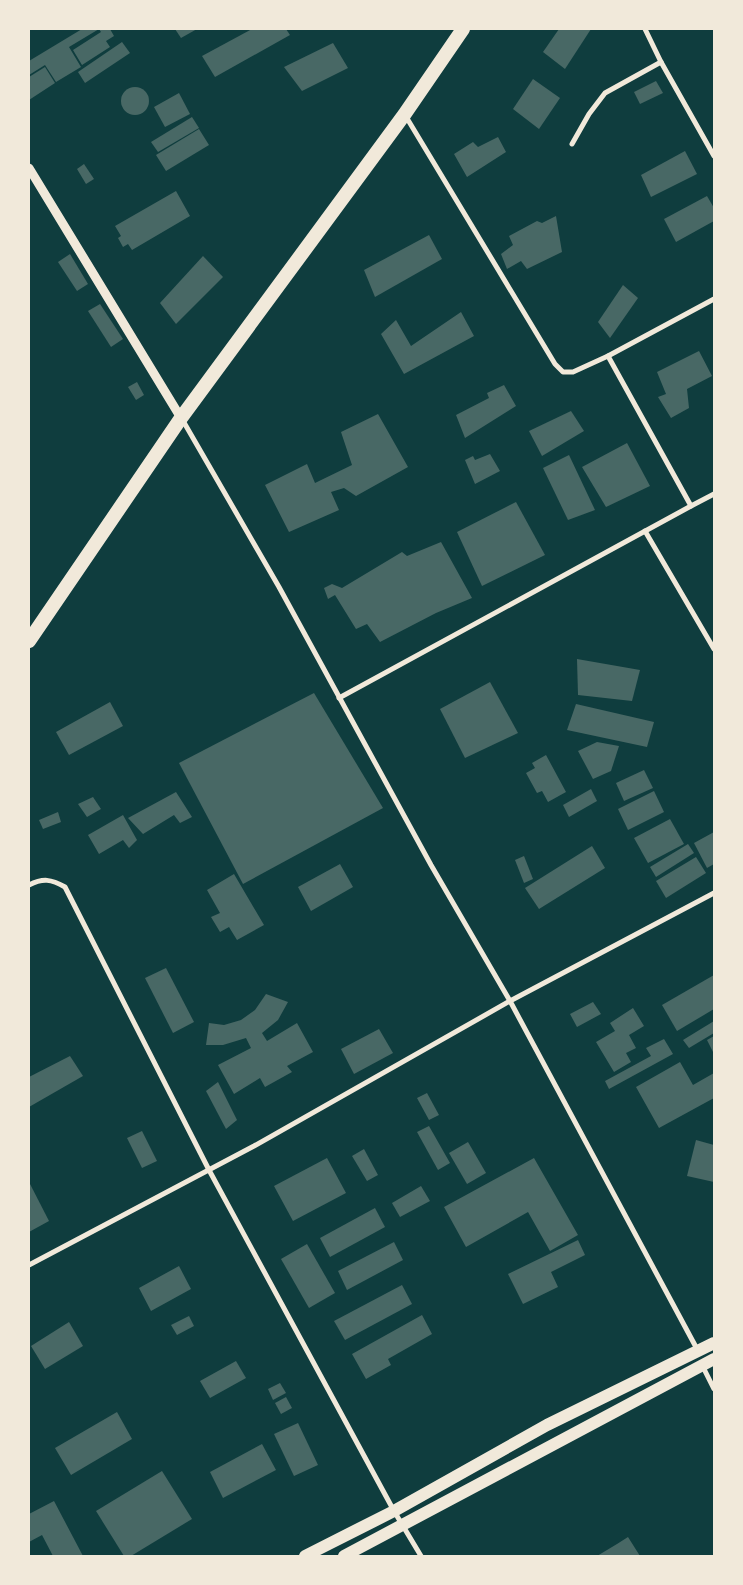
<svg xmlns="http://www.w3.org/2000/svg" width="743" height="1585" font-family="'Source Sans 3',sans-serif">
  <rect width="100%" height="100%" fill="#0f3d3e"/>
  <g fill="#486865">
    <polygon points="82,29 110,29 114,36 106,41 110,47 82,65 73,50 101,32 99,29 69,47 81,67 56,82 45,65 29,75 29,61"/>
    <polygon points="175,29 197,29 181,38"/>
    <polygon points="252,29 286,29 290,35 215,77 202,56"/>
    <polygon points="559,29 591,29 565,69 543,52"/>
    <polygon points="122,42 130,53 85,83 78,72"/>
    <polygon points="333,43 348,68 302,91 284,67"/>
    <polygon points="45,67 55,83 29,100 29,77"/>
    <polygon points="533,79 560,98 539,129 513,109"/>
    <polygon points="656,81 663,93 640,104 634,92"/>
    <circle cx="135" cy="101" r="14"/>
    <polygon points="179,93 190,114 165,127 154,107"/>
    <polygon points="192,117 199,128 158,152 151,142"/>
    <polygon points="199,129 209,145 166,171 156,155"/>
    <polygon points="498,137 506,152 467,177 454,154 473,142 478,147"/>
    <polygon points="685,151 697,174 651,197 641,175"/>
    <polygon points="84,164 94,179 86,184 77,169"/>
    <polygon points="176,191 190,216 132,250 128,244 123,247 118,238 121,236 115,226"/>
    <polygon points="707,196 714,208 714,221 676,242 664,219"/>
    <polygon points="556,216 562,252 527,269 521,261 507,269 501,254 513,245 509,236 537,221 542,223"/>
    <polygon points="429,235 442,259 375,297 364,270"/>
    <polygon points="70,254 88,284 77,291 58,262"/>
    <polygon points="203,256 223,277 176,324 160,303"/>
    <polygon points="623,285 638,298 610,338 598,322"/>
    <polygon points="100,304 123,339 111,347 88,311"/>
    <polygon points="461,312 474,336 404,374 381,334 396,320 411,346"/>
    <polygon points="699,351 712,376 687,389 689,408 671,418 658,397 666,394 657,372"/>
    <polygon points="137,382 144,395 136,400 128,387"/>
    <polygon points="504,385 516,406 465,438 456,415 489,398 487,393"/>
    <polygon points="571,411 584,431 542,456 529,431"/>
    <polygon points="378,414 408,467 356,496 344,488 331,492 339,510 289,532 265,485 307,464 315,483 352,465 341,432"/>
    <polygon points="627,443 650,486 606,507 582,467"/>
    <polygon points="490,454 500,471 475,484 465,460 473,456 475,460"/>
    <polygon points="569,455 595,510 568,520 543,468"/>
    <polygon points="516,502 545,555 482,586 457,532"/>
    <polygon points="441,542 472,598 436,613 380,642 367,624 356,629 335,595 328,599 324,588 332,584 342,588 402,552 407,556"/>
    <polygon points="577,659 640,670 632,701 578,695"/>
    <polygon points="490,682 518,733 465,758 440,709"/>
    <polygon points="314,693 383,808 243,884 179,763"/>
    <polygon points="110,702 123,726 69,755 56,732"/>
    <polygon points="576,704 654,722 647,747 567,730"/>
    <polygon points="597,742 619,746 611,771 593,779 578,751"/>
    <polygon points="546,755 566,792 548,802 542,791 537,793 526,773 535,768 532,763"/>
    <polygon points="644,770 653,788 624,801 616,783"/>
    <polygon points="591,789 597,801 569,817 563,805"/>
    <polygon points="654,791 664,812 628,830 618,809"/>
    <polygon points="176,792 192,817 180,823 174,815 143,834 128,818"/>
    <polygon points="93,797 101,809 87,817 78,804"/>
    <polygon points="58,812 61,822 43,829 39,820"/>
    <polygon points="123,815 137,840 129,848 123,840 99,854 88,835"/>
    <polygon points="670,819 684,844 648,863 634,838"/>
    <polygon points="714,832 714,864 707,868 694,843"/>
    <polygon points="688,844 694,853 656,877 650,867"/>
    <polygon points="592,846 605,868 539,909 525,888"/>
    <polygon points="524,856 533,879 524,883 515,860"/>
    <polygon points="696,857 706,873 666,898 656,881"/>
    <polygon points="340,864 353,887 311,911 298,887"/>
    <polygon points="234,874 264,925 237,940 229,927 220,932 211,917 220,913 207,890"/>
    <polygon points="166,968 194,1022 173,1033 145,978"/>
    <polygon points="714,975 714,1009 677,1031 662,1005"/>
    <polygon points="266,994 288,1002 278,1020 262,1033 267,1041 297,1023 313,1052 287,1066 292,1072 265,1087 260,1078 234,1094 218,1065 251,1048 246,1038 223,1045 206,1045 209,1023 224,1025 241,1020 255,1010"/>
    <polygon points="593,1002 601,1014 577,1027 570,1014"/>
    <polygon points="633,1008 644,1026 629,1035 636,1048 626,1053 631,1062 614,1072 596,1042 615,1031 610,1023"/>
    <polygon points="714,1021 714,1033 689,1048 683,1040"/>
    <polygon points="379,1029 393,1053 354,1074 341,1049"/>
    <polygon points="714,1036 714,1054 707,1040"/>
    <polygon points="664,1039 673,1054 609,1089 605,1081 651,1056 646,1048"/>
    <polygon points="70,1056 83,1076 29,1107 29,1077"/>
    <polygon points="680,1062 693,1085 714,1073 714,1098 659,1128 636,1087"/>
    <polygon points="218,1082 237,1120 226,1129 206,1091"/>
    <polygon points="427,1093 439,1115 429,1120 417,1098"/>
    <polygon points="429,1126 450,1163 438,1170 417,1132"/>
    <polygon points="142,1131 157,1161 142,1168 127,1138"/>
    <polygon points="696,1140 714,1145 714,1182 687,1176"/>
    <polygon points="468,1142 486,1173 467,1184 449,1153"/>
    <polygon points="364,1149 378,1175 367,1181 352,1156"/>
    <polygon points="327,1158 346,1193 293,1221 274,1186"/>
    <polygon points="534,1158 578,1235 550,1251 528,1212 466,1247 444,1207"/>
    <polygon points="29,1182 49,1221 29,1232"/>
    <polygon points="421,1186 430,1201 400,1217 392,1203"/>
    <polygon points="375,1208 385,1227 330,1257 320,1238"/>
    <polygon points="578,1240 585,1255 551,1272 558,1287 523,1304 508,1274"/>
    <polygon points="394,1242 403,1260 347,1290 338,1271"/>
    <polygon points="307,1244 335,1293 309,1308 281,1259"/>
    <polygon points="179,1266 191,1289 151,1311 139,1288"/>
    <polygon points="402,1285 412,1304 345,1340 334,1321"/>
    <polygon points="422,1315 432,1334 388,1359 391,1365 366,1379 352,1354"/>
    <polygon points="189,1316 194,1326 177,1335 171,1325"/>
    <polygon points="69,1322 83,1346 45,1369 31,1346"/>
    <polygon points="236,1361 246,1378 210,1398 200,1381"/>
    <polygon points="280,1383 286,1393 273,1400 268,1389"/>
    <polygon points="286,1397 292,1408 281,1414 275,1403"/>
    <polygon points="117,1412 132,1439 71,1475 55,1448"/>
    <polygon points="298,1423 318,1465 294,1476 274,1434"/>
    <polygon points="262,1444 276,1470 223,1498 210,1472"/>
    <polygon points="162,1471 192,1519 131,1556 124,1556 96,1511"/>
    <polygon points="54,1501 83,1556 53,1556 42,1535 29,1542 29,1514"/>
    <polygon points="628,1537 640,1556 597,1556 617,1544"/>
  </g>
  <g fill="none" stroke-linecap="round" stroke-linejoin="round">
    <g stroke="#f1e9da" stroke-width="5">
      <polyline points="645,29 661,62 714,156"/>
      <polyline points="572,144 589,114 605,93 661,62"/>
      <polyline points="608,356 714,299"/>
      <polyline points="182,419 279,587 431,865 510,1001 697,1349"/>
      <polyline points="691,506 714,494"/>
      <polyline points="645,531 714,649"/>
      <polyline points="339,698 691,506 608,356 573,372 563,372 555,364 405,115"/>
      <path d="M29,885C43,878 51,879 65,887L209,1170L394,1511L421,1556"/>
      <polyline points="29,1265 254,1146 510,1001 714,893"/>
      <polyline points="703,1367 714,1389"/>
    </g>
    <polyline stroke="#f1e9da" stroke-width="9" points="29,168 181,418"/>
    <g stroke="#f1e9da" stroke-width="12">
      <polyline points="305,1556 394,1511 547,1425 714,1343"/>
      <polyline points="344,1556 714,1359"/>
    </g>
    <polyline stroke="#f1e9da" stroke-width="14" points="29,641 181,418 404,115 463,29"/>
  </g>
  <rect width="743" height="1585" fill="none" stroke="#f1e9da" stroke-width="60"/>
</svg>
